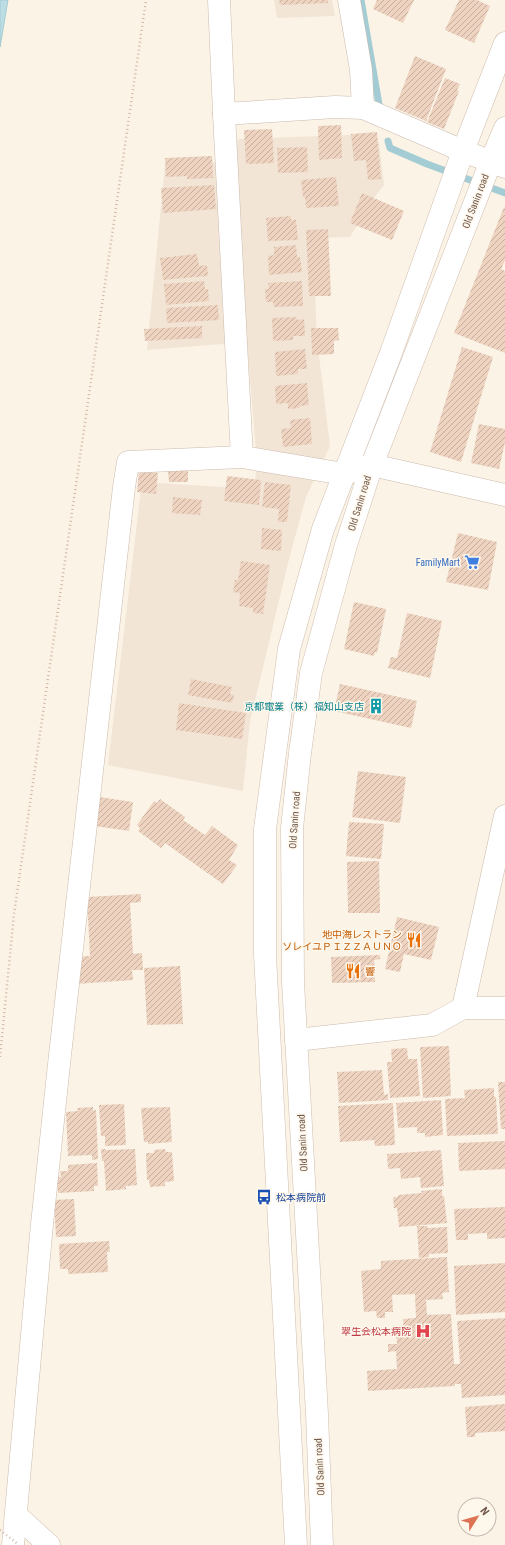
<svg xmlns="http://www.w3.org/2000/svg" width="505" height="1545" font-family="'Roboto Condensed','Noto Sans JP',sans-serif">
  <defs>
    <pattern id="building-hatch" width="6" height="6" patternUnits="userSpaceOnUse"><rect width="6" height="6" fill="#eed3c0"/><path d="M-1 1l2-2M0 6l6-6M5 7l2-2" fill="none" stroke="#c5ae9e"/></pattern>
  </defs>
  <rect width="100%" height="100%" fill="#fbf3e6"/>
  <g fill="#f2e5d5">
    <polygon points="274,0 332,0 335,16 277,18"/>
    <polygon points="350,135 379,142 384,185 373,199 350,237 313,238 317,339 330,446 306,497 289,559 250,721 243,791 108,765 142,482 254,489 257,463 247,342 147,350 165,165 215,162 239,139"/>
  </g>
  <polygon fill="#bcdde3" stroke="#a3ccd4" points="0,0 8,0 0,47"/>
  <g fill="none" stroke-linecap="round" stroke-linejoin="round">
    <g stroke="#a3ccd4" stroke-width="7">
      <polyline points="361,0 380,110"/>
      <polyline points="388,141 390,148 427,164 505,193"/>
    </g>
  </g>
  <g fill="url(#building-hatch)">
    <polygon points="279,0 328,0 328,3 280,5"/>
    <polygon points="377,0 414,0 403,23 373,9"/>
    <polygon points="459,0 477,0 490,6 474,43 445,30"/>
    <polygon points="415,56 446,69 426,121 395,108"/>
    <polygon points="445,78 460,84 457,90 459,91 444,129 427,122"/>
    <polygon points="341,125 342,158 319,160 318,126"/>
    <polygon points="272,129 274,163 246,164 244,130"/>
    <polygon points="377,132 381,179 368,180 366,160 354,161 351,134"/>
    <polygon points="307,147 308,172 278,173 277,148"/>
    <polygon points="212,156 213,178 187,179 187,176 166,177 165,158"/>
    <polygon points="336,177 339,206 306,208 305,197 303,197 301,180"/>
    <polygon points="214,185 216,209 163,213 161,188"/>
    <polygon points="362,193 404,211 392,240 350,223"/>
    <polygon points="504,207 505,208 505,260 501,269 505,271 505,353 454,333"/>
    <polygon points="291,216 291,220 296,220 298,240 268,241 266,218"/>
    <polygon points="328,229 331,296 309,296 306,230"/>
    <polygon points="296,245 297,257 300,257 302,272 269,275 268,256 274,255 274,247"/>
    <polygon points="197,254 199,266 207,265 208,276 163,280 160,258"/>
    <polygon points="204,281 205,289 208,289 209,301 166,305 164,284"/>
    <polygon points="302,281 303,306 274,307 273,302 266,302 265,289 269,289 268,283"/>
    <polygon points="218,305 219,320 167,323 166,308"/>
    <polygon points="296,317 297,320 304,319 305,336 293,336 293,340 273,341 272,318"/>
    <polygon points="202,326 202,338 145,341 144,329"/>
    <polygon points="311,328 338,328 339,340 334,341 334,354 312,355"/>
    <polygon points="462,347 493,357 461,462 430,452"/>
    <polygon points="305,349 307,369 298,369 298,374 276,376 275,352"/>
    <polygon points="307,383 309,405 300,406 300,408 288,409 288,403 276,404 275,386"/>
    <polygon points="310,418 312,444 283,447 281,429 291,428 290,420"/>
    <polygon points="479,424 505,429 505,442 499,469 471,463"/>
    <polygon points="188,469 188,482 169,482 168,470"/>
    <polygon points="139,471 158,473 156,494 137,492"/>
    <polygon points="227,476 261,480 259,505 224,501"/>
    <polygon points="265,482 291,485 287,522 278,522 279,509 262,507"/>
    <polygon points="173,497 202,500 200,515 172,513"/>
    <polygon points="262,528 282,530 281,551 261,549"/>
    <polygon points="458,533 497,542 488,590 446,582"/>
    <polygon points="241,561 270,565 263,614 253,613 253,608 239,606 240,593 233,592 235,580 238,580"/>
    <polygon points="354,602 386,609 377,653 375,652 374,656 344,649"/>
    <polygon points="407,613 442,621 430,678 388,668 391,657 397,658"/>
    <polygon points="191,679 232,687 230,694 234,695 232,703 188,695"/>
    <polygon points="340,684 417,701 411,728 334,711"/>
    <polygon points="179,703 246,713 242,739 176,730"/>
    <polygon points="358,771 406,777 400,823 352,817"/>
    <polygon points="99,797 133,802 129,831 95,826"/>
    <polygon points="160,799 185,817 183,820 205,835 212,826 238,845 229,860 237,865 223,884 165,843 161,848 138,831 140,828 137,825 154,801 157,803"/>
    <polygon points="349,822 384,824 381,859 346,856"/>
    <polygon points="379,861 380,913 348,913 347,862"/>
    <polygon points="141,894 141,902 130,903 133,954 142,953 143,970 132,970 133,980 76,984 75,957 90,956 87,897"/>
    <polygon points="397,917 439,927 431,960 404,954 400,972 385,969"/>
    <polygon points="380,955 380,959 374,960 375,982 332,983 331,957"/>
    <polygon points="180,966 183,1024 147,1025 144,968"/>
    <polygon points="449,1046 451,1096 423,1098 420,1047"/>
    <polygon points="407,1048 408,1059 417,1059 420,1096 390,1098 387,1062 392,1062 391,1049"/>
    <polygon points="382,1070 384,1095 388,1094 388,1100 339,1103 337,1072"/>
    <polygon points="498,1082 505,1082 505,1129 501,1129"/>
    <polygon points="494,1088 494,1097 496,1097 498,1134 447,1136 445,1099 465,1098 464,1090"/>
    <polygon points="441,1100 443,1135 425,1137 425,1133 417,1133 417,1127 398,1128 396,1103"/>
    <polygon points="393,1103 395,1145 375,1146 374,1140 340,1142 338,1106"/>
    <polygon points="124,1104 126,1145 105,1146 105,1136 101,1136 99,1105"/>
    <polygon points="93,1107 93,1111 96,1110 98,1159 92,1160 92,1155 68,1156 66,1112 78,1111 77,1108"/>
    <polygon points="170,1107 172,1142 148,1144 148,1142 144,1142 141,1108"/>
    <polygon points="505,1141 505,1169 459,1171 458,1143"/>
    <polygon points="101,1149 105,1149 105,1150 135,1149 137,1185 126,1186 126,1189 106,1191 104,1161 102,1161"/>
    <polygon points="165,1149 166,1152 172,1152 174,1181 165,1182 165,1186 150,1187 149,1180 147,1180 146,1153 154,1153 154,1150"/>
    <polygon points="441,1150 444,1186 421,1188 420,1177 401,1179 400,1168 388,1169 387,1154"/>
    <polygon points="97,1163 98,1186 94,1186 94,1191 58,1193 57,1177 61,1177 60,1171 68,1171 68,1165"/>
    <polygon points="442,1189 442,1196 444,1196 447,1223 399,1227 397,1208 394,1208 393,1197 398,1197 398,1195 422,1193 421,1191"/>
    <polygon points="74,1199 76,1236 56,1237 54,1200"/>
    <polygon points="505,1207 505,1238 487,1239 487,1233 468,1234 468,1240 456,1240 454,1209"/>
    <polygon points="417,1226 427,1226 428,1228 447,1227 448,1253 429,1254 429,1257 419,1258"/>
    <polygon points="109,1241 110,1252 107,1252 108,1272 68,1274 68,1269 60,1269 59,1244"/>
    <polygon points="447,1257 449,1292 442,1293 443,1299 426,1300 427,1315 451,1314 454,1364 460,1364 457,1321 505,1318 505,1395 462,1398 461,1384 455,1384 455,1386 368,1391 367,1371 397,1369 396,1351 388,1352 388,1344 397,1344 396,1332 404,1331 403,1319 416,1318 415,1294 392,1295 393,1312 385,1312 385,1318 377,1318 376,1311 364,1312 361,1271 381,1269 381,1261"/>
    <polygon points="505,1263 505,1312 456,1315 454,1266"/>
    <polygon points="505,1404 505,1431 475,1433 475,1437 467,1437 465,1407"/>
  </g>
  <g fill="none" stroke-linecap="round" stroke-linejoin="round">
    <g stroke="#ccbbad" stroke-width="23">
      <g id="street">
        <polyline points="219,0 224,114 242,457"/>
        <polyline points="349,0 361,70 363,108"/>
        <polyline points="224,114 335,107 363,108 463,151 505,167"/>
        <polyline points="463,1008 505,816"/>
        <polyline points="296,1040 432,1025 463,1008 505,1008"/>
        <polyline points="16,1515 49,1545"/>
        <polyline points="13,1545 42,1224 60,1055 124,487 128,462 242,457 344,474 372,465 505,495"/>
      </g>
    </g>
    <g stroke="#d0bdae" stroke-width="23">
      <g id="secondary">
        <polyline points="296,1545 265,955 265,829 289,649 323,529 391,353 463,151 505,43"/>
        <polyline points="322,1545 317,1414 293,982 292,828 300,753 311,673 346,545 372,465 491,161 505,128"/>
      </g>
    </g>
    <polyline stroke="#d3b6a3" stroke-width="2.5" stroke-dasharray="1 3" stroke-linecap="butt" points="0,1057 14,914 146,0"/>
    <use href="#street" stroke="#fff" stroke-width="22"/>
    <use href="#secondary" stroke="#fff" stroke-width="22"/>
    <polyline stroke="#d3b6a3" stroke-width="2.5" stroke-dasharray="1 3" stroke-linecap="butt" points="0,1530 19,1545"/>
  </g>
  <defs>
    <g id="supermarket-bare" transform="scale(1.2)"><path d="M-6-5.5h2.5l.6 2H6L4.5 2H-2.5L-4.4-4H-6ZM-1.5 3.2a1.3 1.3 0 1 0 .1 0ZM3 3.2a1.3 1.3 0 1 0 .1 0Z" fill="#3f7fe0" stroke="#fef7ec" stroke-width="2.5" paint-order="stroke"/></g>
    <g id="building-bare" transform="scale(1.2)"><path d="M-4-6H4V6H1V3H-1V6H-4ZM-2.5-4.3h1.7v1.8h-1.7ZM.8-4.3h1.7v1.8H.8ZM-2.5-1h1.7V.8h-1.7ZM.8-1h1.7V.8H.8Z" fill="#0f9aa8" stroke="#fef7ec" stroke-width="2.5" paint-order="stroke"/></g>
    <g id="restaurant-bare" transform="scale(1.2)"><path d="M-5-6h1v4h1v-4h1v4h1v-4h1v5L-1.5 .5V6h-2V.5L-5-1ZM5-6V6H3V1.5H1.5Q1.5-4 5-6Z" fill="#e8710a" stroke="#fef7ec" stroke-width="2.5" paint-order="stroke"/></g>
    <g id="bus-bare" transform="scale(1.2)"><path d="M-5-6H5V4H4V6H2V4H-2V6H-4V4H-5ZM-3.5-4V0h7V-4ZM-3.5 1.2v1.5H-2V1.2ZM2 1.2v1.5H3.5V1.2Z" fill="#1a4fb4" stroke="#fef7ec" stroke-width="2.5" paint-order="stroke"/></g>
    <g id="hospital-bare" transform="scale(1.2)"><path d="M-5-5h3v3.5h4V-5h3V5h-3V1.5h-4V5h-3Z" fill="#e0444e" stroke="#fef7ec" stroke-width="2.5" paint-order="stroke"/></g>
  </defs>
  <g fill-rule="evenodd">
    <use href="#supermarket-bare" x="472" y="562"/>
    <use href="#building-bare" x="376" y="706"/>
    <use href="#restaurant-bare" x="414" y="940"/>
    <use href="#restaurant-bare" x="353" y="971"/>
    <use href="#bus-bare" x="264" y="1197"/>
    <use href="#hospital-bare" x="423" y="1331"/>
  </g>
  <g text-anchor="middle" stroke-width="3" stroke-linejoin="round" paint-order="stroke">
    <g font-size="10" fill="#725a4d" stroke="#fef7ec">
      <text transform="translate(475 201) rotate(-69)" y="4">Old Sanin road</text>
      <text transform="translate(359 503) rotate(-73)" y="4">Old Sanin road</text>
      <text transform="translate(294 820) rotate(-86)" y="4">Old Sanin road</text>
      <text transform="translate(302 1143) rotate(-93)" y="4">Old Sanin road</text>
      <text transform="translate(319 1467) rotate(-93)" y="4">Old Sanin road</text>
    </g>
    <g font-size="10" fill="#366cbe" stroke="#fef7ec" text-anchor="end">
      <text x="460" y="566">FamilyMart</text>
    </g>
    <g font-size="10" fill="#0d838f" stroke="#fef7ec" text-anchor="end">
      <text x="364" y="710">京都電業（株）福知山支店</text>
    </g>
    <g font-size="10" fill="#c56008" stroke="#fef7ec" text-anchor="end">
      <text x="402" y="938">地中海レストラン<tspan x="402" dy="12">ソレイユＰＩＺＺＡＵＮＯ</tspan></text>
      <text x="365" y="975" text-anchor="start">響</text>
    </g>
    <g font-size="10" fill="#164399" stroke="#fef7ec" text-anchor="start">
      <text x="276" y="1201">松本病院前</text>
    </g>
    <g font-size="10" fill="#be3a42" stroke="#fef7ec" text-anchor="end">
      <text x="411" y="1335">翠生会松本病院</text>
    </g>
  </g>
  <g transform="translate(477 1517) rotate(53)"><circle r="19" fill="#fef7ec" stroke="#c6b8ac"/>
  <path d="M0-3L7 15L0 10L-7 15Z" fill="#dc7454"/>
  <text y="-6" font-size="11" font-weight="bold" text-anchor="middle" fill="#725a4d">N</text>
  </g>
</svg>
